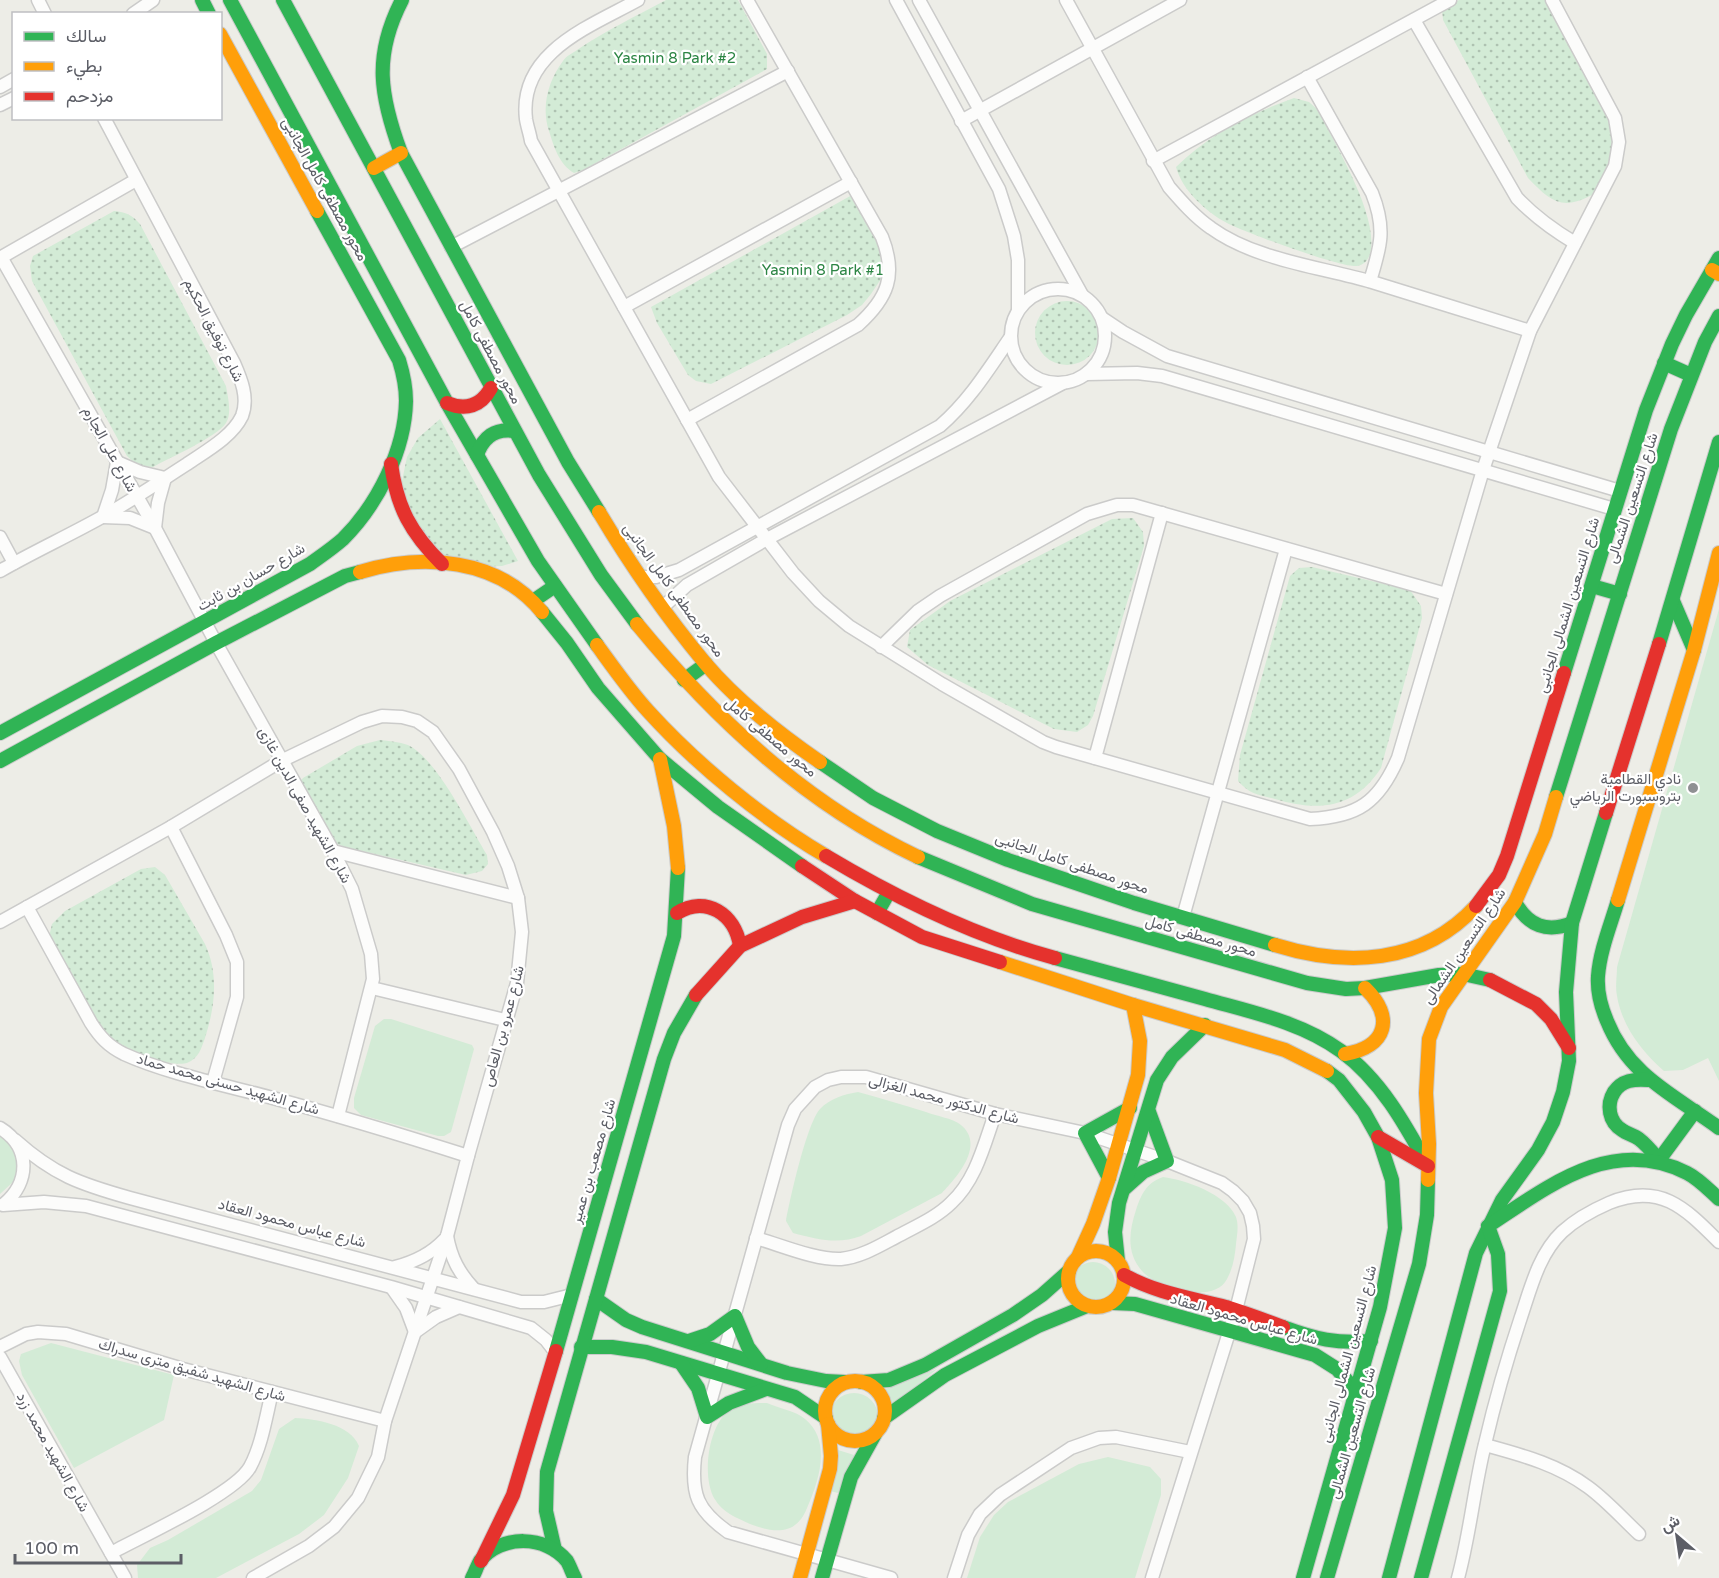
<svg xmlns="http://www.w3.org/2000/svg" width="1719" height="1578" font-family="'Varela Round',Vazirmatn,sans-serif">
  <defs>
    <pattern id="grass-dots" width="8" height="8" patternUnits="userSpaceOnUse" patternTransform="scale(1.5)"><rect width="8" height="8" fill="#d3ebd6"/><path d="M2 2h.1M6 6h.1" fill="none" stroke="#aec2b1" stroke-width="1.8" stroke-linecap="round"/></pattern>
  </defs>
  <rect width="100%" height="100%" fill="#edede7"/>
  <g fill="url(#grass-dots)">
    <path d="M666,0H738L767,54V69L583,170L574,173C559,164 554,147 549,131C541,107 548,81 563,61C566,56 573,53 577,50C605,31 636,16 666,0Z"/>
    <path d="M1459,0H1546L1610,121C1620,147 1605,169 1595,193C1563,212 1551,202 1528,178L1443,20L1442,9Z"/>
    <path d="M1294,98L1309,102L1318,110C1335,145 1380,217 1370,254C1368,260 1364,265 1357,266C1341,268 1244,232 1227,223C1206,212 1182,190 1176,167C1208,135 1252,113 1294,98Z"/>
    <polygon points="852,195 878,242 883,276 871,294 862,305 847,315 711,384 696,381 688,375 657,323 651,307"/>
    <path d="M114,211C126,212 132,215 140,224L226,386C228,398 232,413 226,423C217,437 169,458 153,467C142,467 135,464 127,456L32,281L30,266L33,256Z"/>
    <circle cx="1067" cy="333" r="32"/>
    <polygon points="440,419 518,561 502,566 479,567 435,553 406,508 402,481 407,457 418,438"/>
    <polygon points="1133,518 1143,532 1144,546 1093,716 1088,725 1077,732 1054,729 928,665 907,647 910,630 950,601 1112,519"/>
    <path d="M1312,567L1410,590L1421,606L1422,618L1381,768C1354,809 1319,812 1275,799C1259,795 1249,794 1238,781L1240,755L1290,576L1299,568Z"/>
    <path d="M380,740C389,741 399,742 408,745C437,759 470,827 487,855L488,864L482,871L466,875L345,847L335,843L298,784L303,778L357,746Z"/>
    <path d="M155,867L165,875L205,944C219,974 215,1007 205,1038C201,1049 199,1058 187,1063C175,1067 133,1055 121,1048C95,1034 65,965 49,937L52,924L65,911L141,869Z"/>
  </g>
  <g fill="#d3ebd6">
    <path d="M1719,609V1081L1708,1058L1683,1070L1664,1071C1642,1052 1622,1026 1617,996C1615,987 1617,976 1617,967Z"/>
    <polygon points="384,1019 391,1019 472,1045 474,1049 451,1132 444,1136 438,1136 361,1115 354,1108 354,1098 375,1026"/>
    <path d="M858,1092C881,1098 903,1105 926,1112C936,1116 952,1118 961,1125C985,1145 958,1176 942,1193L861,1236C838,1245 816,1239 793,1233L786,1221C790,1199 807,1123 820,1109C829,1099 845,1094 858,1092Z"/>
    <polygon points="0,1127 15,1143 18,1172 14,1181 0,1194"/>
    <path d="M1163,1177C1186,1180 1226,1194 1236,1217C1239,1226 1237,1235 1236,1244C1235,1256 1233,1268 1227,1279C1214,1305 1157,1288 1142,1271C1126,1253 1129,1231 1136,1210C1141,1195 1146,1183 1163,1177Z"/>
    <circle cx="1093" cy="1284" r="22"/>
    <polygon points="51,1343 174,1375 164,1420 74,1468 22,1375 19,1361 21,1354"/>
    <polygon points="937,1369 891,1408 883,1390"/>
    <circle cx="854" cy="1417" r="24"/>
    <path d="M767,1403C778,1408 796,1411 805,1419C832,1441 819,1481 807,1508C796,1536 774,1533 750,1524C735,1517 723,1513 714,1498C702,1476 708,1429 727,1412C737,1403 754,1403 767,1403Z"/>
    <path d="M295,1418C316,1419 350,1424 359,1446L348,1478L324,1515L299,1534L216,1578H138L137,1565L150,1548L168,1540L252,1491L261,1480L279,1429Z"/>
    <polygon points="838,1450 854,1455 838,1493 830,1491"/>
    <polygon points="1108,1457 1150,1467 1161,1479 1161,1495 1135,1578 967,1578 980,1537 994,1515 1008,1502 1079,1464"/>
  </g>
  <g fill="none" stroke-linecap="round" stroke-linejoin="round">
    <g stroke="#cbcbca" stroke-width="15">
      <g id="street">
        <polyline points="38,0 45,14"/>
        <path d="M638,0C591,26 518,52 526,119C527,126 530,134 531,141L719,477L793,573L819,601L849,626L942,684L1043,742L1056,747L1310,819C1358,817 1379,802 1398,758L1483,470L1530,331L1615,166L1619,142L1615,118L1552,0"/>
        <polyline points="896,0 999,189 1014,236 1018,260 1018,309"/>
        <polyline points="919,0 1082,295"/>
        <path d="M1066,0L1169,187C1182,202 1195,217 1211,228C1255,260 1321,267 1372,282C1425,298 1477,315 1530,331"/>
        <polyline points="133,14 153,0"/>
        <path d="M1414,20L1517,198C1535,217 1553,230 1575,243"/>
        <path d="M1307,77L1372,193C1386,228 1381,246 1370,281"/>
        <polyline points="0,87 14,79"/>
        <polyline points="0,105 14,98"/>
        <polyline points="961,121 1180,0"/>
        <polyline points="1153,161 1450,0"/>
        <polyline points="451,247 788,71"/>
        <polyline points="1,257 155,528 216,643 333,851 352,889 371,954 373,979 338,1116"/>
        <polyline points="0,258 136,180"/>
        <circle cx="1058" cy="336" r="47"/>
        <polyline points="624,307 851,182"/>
        <polyline points="1102,318 1123,332 1167,356 1620,491"/>
        <polyline points="1086,374 1137,373 1162,376 1614,509"/>
        <path d="M687,420L858,325C888,298 897,275 882,237L747,0"/>
        <polygon points="117,462 140,472 165,478 158,503 155,528 130,518 103,517 112,490"/>
        <polyline points="0,537 14,563"/>
        <path d="M0,571C33,552 68,536 102,517C131,501 159,482 187,464C206,451 232,437 242,416C249,398 241,379 234,363L104,118"/>
        <path d="M641,577H656L679,570L940,426C969,401 988,370 1010,338"/>
        <polyline points="663,607 687,585 767,539 1063,383"/>
        <polyline points="881,647 918,611 940,596 1087,514 1117,505 1133,505 1446,594"/>
        <polyline points="1095,758 1162,513"/>
        <polyline points="171,827 226,935 237,962 237,997 213,1082"/>
        <polyline points="333,851 518,898"/>
        <path d="M27,907L91,1023C100,1037 108,1046 124,1054C166,1073 224,1085 269,1097C336,1115 402,1135 468,1156"/>
        <polyline points="1183,917 1286,549"/>
        <polyline points="0,922 171,827 281,761 362,722 382,716 402,717 417,721 433,732 459,769 493,832 508,866 518,898 522,932 517,983 468,1156 447,1236 385,1421 378,1457 358,1498 334,1527 309,1546 253,1578"/>
        <polyline points="372,988 505,1020"/>
        <path d="M0,1128C31,1147 30,1182 4,1204"/>
        <path d="M15,1140C54,1175 80,1184 130,1198L521,1302H544L572,1295"/>
        <polyline points="3,1205 44,1202 86,1206 391,1287 531,1328 546,1340 556,1353"/>
        <path d="M447,1236C451,1258 459,1273 474,1289"/>
        <path d="M756,1238C781,1245 815,1260 841,1259C861,1257 879,1246 896,1237C914,1227 936,1218 951,1203C976,1180 984,1145 995,1114"/>
        <path d="M395,1267C414,1262 431,1254 444,1240"/>
        <polyline points="392,1288 406,1308 415,1332 436,1317 459,1307"/>
        <polyline points="0,1347 26,1334 38,1332 66,1334 183,1369 385,1421"/>
        <polyline points="0,1357 125,1578"/>
        <path d="M1485,1445C1521,1455 1557,1464 1588,1487C1606,1500 1622,1518 1639,1534"/>
        <path d="M111,1553C142,1536 235,1494 250,1467C262,1445 266,1416 272,1392"/>
        <path d="M891,1578L728,1532C697,1510 691,1494 695,1457L788,1125L795,1109L815,1087L828,1080L841,1077H866L995,1114L1085,1133L1167,1161L1222,1183L1233,1191L1243,1201L1250,1213L1253,1226L1254,1239L1236,1310L1152,1578"/>
        <polyline points="954,1578 968,1535 980,1514 1000,1495 1071,1448 1099,1438 1116,1437 1190,1452"/>
        <path d="M1458,1578C1470,1534 1474,1488 1485,1444C1495,1401 1507,1359 1521,1317C1531,1287 1539,1254 1562,1232C1575,1220 1593,1210 1609,1203C1660,1182 1685,1208 1719,1242"/>
      </g>
    </g>
    <g stroke="#cbcbcb" stroke-width="16">
      <g id="fast">
        <polyline points="202,0 209,14"/>
        <polyline points="230,0 447,403 538,561 597,645"/>
        <polyline points="283,0 539,475 601,575 637,624"/>
        <path d="M402,0C373,56 380,96 401,153L568,462L599,512"/>
        <polyline points="1664,363 1691,375"/>
        <path d="M477,455C483,437 495,428 514,431"/>
        <polyline points="1592,586 1620,594"/>
        <polyline points="533,601 555,586"/>
        <polyline points="1673,601 1694,650"/>
        <polyline points="542,612 567,643 598,688 660,759 718,807 802,866"/>
        <polyline points="1659,644 1719,442"/>
        <polyline points="1564,673 1646,410 1672,344 1686,315 1719,258"/>
        <polyline points="684,680 706,664"/>
        <path d="M0,733L310,564C321,556 333,548 343,539C378,504 405,450 406,401C406,387 403,373 399,360L317,211"/>
        <polyline points="0,761 216,643 345,576 360,572"/>
        <polyline points="820,762 873,798 937,831 1008,860 1134,903 1275,945"/>
        <polyline points="1556,797 1671,429 1705,342 1719,316"/>
        <polyline points="918,857 1032,904 1307,983 1346,989 1365,988 1439,975 1463,974 1490,980"/>
        <path d="M1618,900C1611,924 1600,950 1598,976C1597,991 1601,1007 1607,1021C1629,1076 1674,1095 1719,1128"/>
        <path d="M1515,902C1528,926 1547,933 1572,923"/>
        <polyline points="877,913 889,892"/>
        <path d="M1055,958C1105,972 1155,985 1205,999C1251,1012 1301,1022 1341,1051C1380,1079 1405,1124 1428,1166"/>
        <path d="M1648,1080C1634,1079 1622,1080 1614,1092C1606,1105 1609,1122 1622,1130C1627,1134 1634,1135 1639,1139C1647,1145 1653,1153 1659,1160L1695,1111"/>
        <polyline points="1109,1178 1085,1133 1130,1108"/>
        <polyline points="1125,1188 1143,1172 1167,1161 1149,1112"/>
        <polyline points="1118,1261 1115,1232 1119,1203 1157,1080 1172,1057 1205,1025"/>
        <polyline points="596,1299 626,1320 642,1327 787,1373 826,1381 845,1382"/>
        <polyline points="1112,1303 1135,1304 1315,1355 1337,1369 1355,1390"/>
        <path d="M1283,1327C1316,1339 1336,1344 1371,1341"/>
        <polyline points="689,1341 710,1334 735,1316 748,1347 761,1364"/>
        <polyline points="581,1347 612,1347 646,1352 795,1397 826,1418"/>
        <polyline points="556,1351 674,936 678,868"/>
        <polyline points="681,1363 698,1388 707,1417 729,1403 766,1389"/>
        <polyline points="861,1382 889,1380 925,1365 1013,1315 1042,1295 1069,1271"/>
        <polyline points="884,1418 945,1375 1038,1326 1087,1306"/>
        <polyline points="555,1550 546,1511 547,1472 664,1059 674,1033 696,995"/>
        <path d="M472,1578C475,1573 477,1566 480,1561C501,1534 546,1535 567,1561C570,1566 572,1573 575,1578"/>
        <polyline points="822,1578 851,1477 875,1434"/>
        <polyline points="1303,1578 1380,1307 1395,1228 1392,1180 1378,1137 1364,1112 1339,1080 1327,1071"/>
        <polyline points="1327,1578 1419,1264 1427,1215 1428,1180"/>
        <polyline points="1389,1578 1476,1253 1502,1200 1538,1150 1553,1122 1563,1092 1569,1061 1566,992 1572,923 1606,813"/>
        <path d="M1421,1578L1500,1291L1498,1254L1488,1226C1549,1186 1612,1135 1687,1173C1699,1179 1709,1190 1719,1199"/>
      </g>
    </g>
    <g stroke="#cbcbcb" stroke-width="16">
      <g id="slow">
        <polyline points="220,34 317,211"/>
        <polyline points="374,168 401,153"/>
        <polyline points="1712,270 1719,274"/>
        <path d="M599,512C630,564 666,616 705,663C736,700 781,735 820,762"/>
        <path d="M360,572C423,553 498,558 542,612"/>
        <path d="M637,624C715,719 806,804 918,857"/>
        <path d="M597,645C613,667 629,690 648,711C697,765 763,819 826,856"/>
        <polyline points="660,759 674,826 678,868"/>
        <polyline points="1618,900 1694,650 1719,553"/>
        <path d="M1275,945C1346,967 1422,965 1476,906"/>
        <polyline points="1000,962 1133,1005 1285,1050 1327,1071"/>
        <path d="M1345,1054C1387,1047 1395,1017 1365,988"/>
        <polyline points="1428,1180 1429,1144 1426,1093 1429,1039 1441,1007 1515,902 1545,834 1556,797"/>
        <circle cx="1096" cy="1279" r="28"/>
        <polyline points="1078,1257 1093,1224 1109,1178 1138,1075 1140,1041 1133,1005"/>
        <circle cx="855" cy="1411" r="30"/>
        <polyline points="800,1578 830,1469 831,1456 828,1424"/>
      </g>
    </g>
    <g stroke="#cbcbcb" stroke-width="16">
      <g id="jam">
        <path d="M447,403C466,411 481,406 491,388"/>
        <path d="M391,464C397,508 411,533 442,564"/>
        <polyline points="1606,813 1659,644"/>
        <path d="M826,856C898,899 974,936 1055,958"/>
        <polyline points="802,866 855,901 922,937 1000,962"/>
        <polyline points="1476,906 1499,875 1507,856 1564,673"/>
        <path d="M677,913C706,895 735,914 740,946"/>
        <polyline points="1490,980 1536,1004 1551,1019 1569,1048"/>
        <polyline points="696,995 740,946 802,917 855,901"/>
        <polyline points="1378,1137 1428,1166"/>
        <path d="M1124,1275C1156,1293 1191,1298 1226,1307C1245,1313 1264,1320 1283,1327"/>
        <polyline points="481,1561 513,1495 556,1351"/>
      </g>
    </g>
    <use href="#street" stroke="#fcfcfb" stroke-width="12"/>
    <use href="#fast" stroke="#30b455" stroke-width="14"/>
    <use href="#slow" stroke="#ff9f0a" stroke-width="14"/>
    <use href="#jam" stroke="#e5322d" stroke-width="14"/>
  </g>
  <circle fill="#8f9093" stroke="#fff" stroke-width="2" cx="1693" cy="788" r="6"/>
  <g text-anchor="middle" stroke-width="4.5" stroke-linejoin="round" paint-order="stroke">
    <g font-size="15" fill="#2c8544" stroke="#fff">
      <text x="675" y="63">Yasmin 8 Park #2</text>
      <text x="823" y="275">Yasmin 8 Park #1</text>
    </g>
    <g font-size="15" fill="#5c5e66" stroke="#fff">
      <text transform="translate(325 189) rotate(61)" y="5">محور مصطفى كامل الجانبى</text>
      <text transform="translate(214 330) rotate(63)" y="5">شارع توفيق الحكيم</text>
      <text transform="translate(491 352) rotate(62)" y="5">محور مصطفى كامل</text>
      <text transform="translate(110 449) rotate(61)" y="5">شارع على الجارم</text>
      <text transform="translate(1632 498) rotate(-72)" y="5">شارع التسعين الشمالى</text>
      <text transform="translate(251 577) rotate(-30)" y="5">شارع حسان بن ثابت</text>
      <text transform="translate(674 590) rotate(54)" y="5">محور مصطفى كامل الجانبى</text>
      <text transform="translate(1568 605) rotate(-73)" y="5">شارع التسعين الشمالى الجانبى</text>
      <text transform="translate(771 737) rotate(40)" y="5">محور مصطفى كامل</text>
      <text transform="translate(305 805) rotate(61)" y="5">شارع الشهيد صفى الدين غازى</text>
      <text transform="translate(1072 863) rotate(19)" y="5">محور مصطفى كامل الجانبى</text>
      <text transform="translate(1201 936) rotate(16)" y="5">محور مصطفى كامل</text>
      <text transform="translate(1464 946) rotate(-56)" y="5">شارع التسعين الشمالى</text>
      <text transform="translate(503 1026) rotate(-75)" y="5">شارع عمرو بن العاص</text>
      <text transform="translate(228 1084) rotate(16)" y="5">شارع الشهيد حسنى محمد حماد</text>
      <text transform="translate(944 1099) rotate(15)" y="5">شارع الدكتور محمد الغزالى</text>
      <text transform="translate(593 1161) rotate(-74)" y="5">شارع مصعب بن عمير</text>
      <text transform="translate(292 1223) rotate(15)" y="5">شارع عباس محمود العقاد</text>
      <text transform="translate(1244 1319) rotate(16)" y="5">شارع عباس محمود العقاد</text>
      <text transform="translate(1348 1354) rotate(-75)" y="5">شارع التسعين الشمالى الجانبى</text>
      <text transform="translate(192 1370) rotate(16)" y="5">شارع الشهيد شفيق مترى سدراك</text>
      <text transform="translate(1352 1433) rotate(-74)" y="5">شارع التسعين الشمالى</text>
      <text transform="translate(53 1452) rotate(61)" y="5">شارع الشهيد محمد زرد</text>
    </g>
    <g font-size="15" fill="#5c5e66" stroke="#fff" text-anchor="end">
      <text x="1681" y="784">نادي القطامية<tspan x="1681" dy="17">بتروسبورت الرياضي</tspan></text>
    </g>
  </g>
  <rect x="12" y="12" width="210" height="108" fill="#ffffff" stroke="#bebfc2" stroke-width="1.5"/>
  <rect x="24" y="32" width="30" height="9" fill="#30b455" stroke="#bebfc2" stroke-width="1.5"/>
  <text x="66" y="42" font-size="18" fill="#5c5e66">سالك</text>
  <rect x="24" y="62" width="30" height="9" fill="#ff9f0a" stroke="#bebfc2" stroke-width="1.5"/>
  <text x="66" y="72" font-size="18" fill="#5c5e66">بطيء</text>
  <rect x="24" y="92" width="30" height="9" fill="#e5322d" stroke="#bebfc2" stroke-width="1.5"/>
  <text x="66" y="102" font-size="18" fill="#5c5e66">مزدحم</text>
  <g transform="translate(1677 1536) rotate(331)" stroke="#ffffff" stroke-width="4.5" paint-order="stroke">
  <path d="M0-4.5L10 22L0 15L-10 22Z" fill="#5c5e66"/>
  <text y="-9" font-size="16" font-weight="bold" text-anchor="middle" fill="#5c5e66">ش</text>
  </g>
  <path d="M15 1554v9h166v-9" fill="none" stroke="#5c5e66" stroke-width="3"/>
  <text x="24" y="1554" font-size="18" fill="#5c5e66" stroke="#ffffff" stroke-width="4.5" paint-order="stroke">100 m</text>
</svg>
